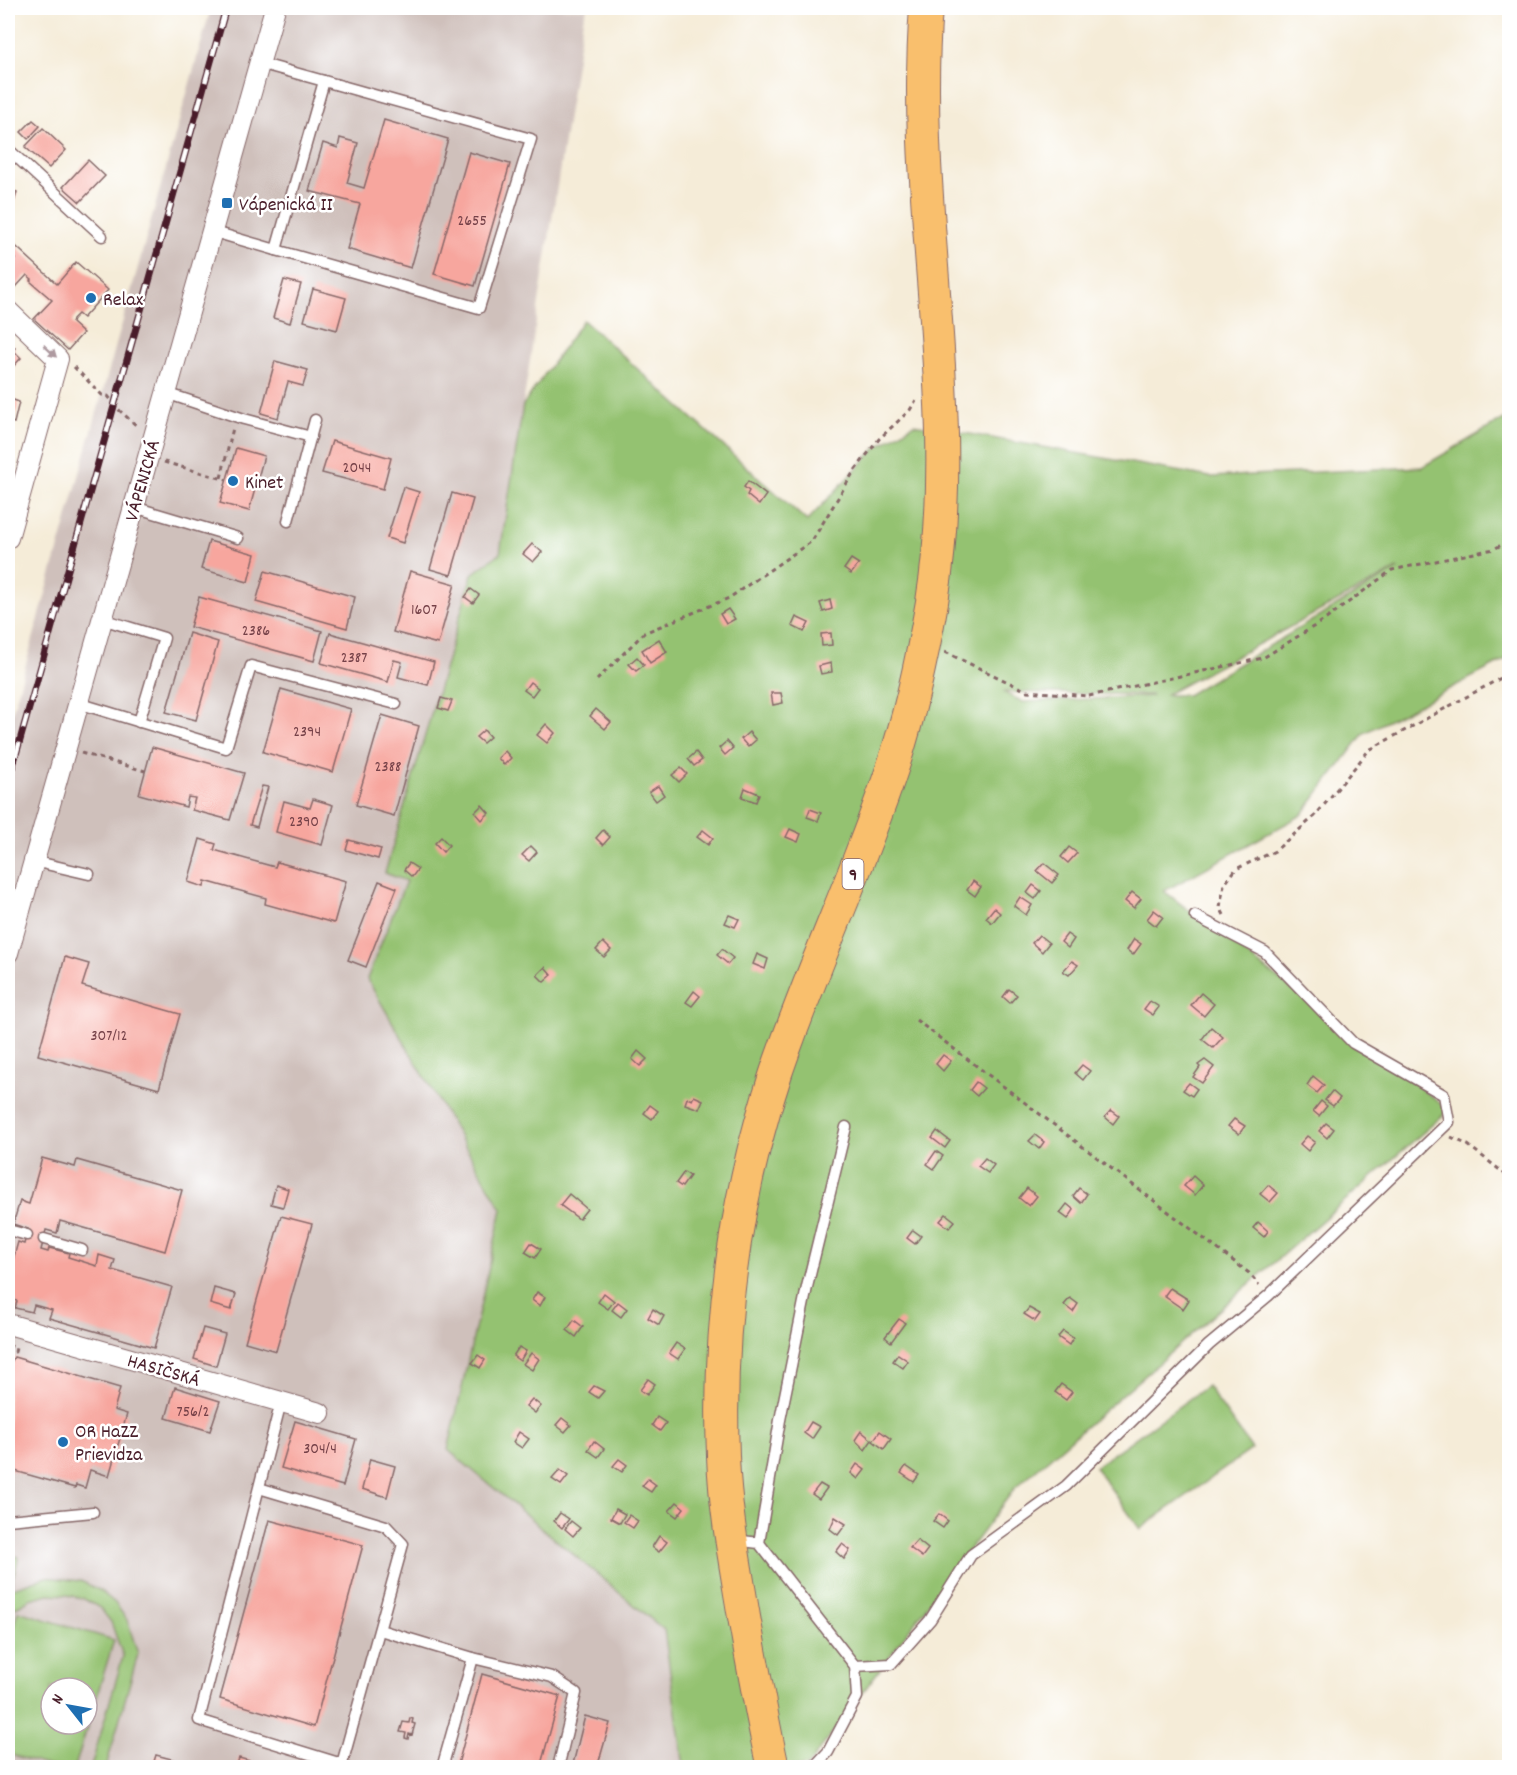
<svg xmlns="http://www.w3.org/2000/svg" width="1517" height="1775" font-family="Dekko,sans-serif">
  <rect width="100%" height="100%" fill="#fff"/>
  <filter id="ink" filterUnits="userSpaceOnUse"><feTurbulence type="fractalNoise" baseFrequency=".0167" numOctaves="2"/><feDisplacementMap in="SourceGraphic" scale="12" xChannelSelector="R" yChannelSelector="G"/><feConvolveMatrix kernelMatrix="1 2 1 2 8 2 1 2 1" color-interpolation-filters="sRGB"/></filter>
  <filter id="wash" filterUnits="userSpaceOnUse"><feTurbulence type="fractalNoise" baseFrequency=".008" numOctaves="4" result="noise"/><feDisplacementMap in="SourceGraphic" scale="24" xChannelSelector="R" yChannelSelector="G"/><feGaussianBlur stdDeviation="1.35" result="paint"/><feColorMatrix in="noise" values="0 0 0 0 0 0 0 0 0 0 0 0 0 0 0 0 0 1.4 0 .05"/><feComposite in="paint" operator="in"/></filter>
  <g filter="url(#wash)">
    <rect width="100%" height="100%" fill="#f5ecd8"/>
    <path fill="#cfc0bb" fill-rule="evenodd" d="M211,8H587L583,19L500,553L472,574L385,873L406,881L367,979L502,1209L448,1450L664,1630L684,1767H8V728ZM51,1688H87V1724H51Z"/>
    <g fill="#94c271" stroke="#6f704e" stroke-width="1.5" fill-rule="evenodd">
      <path d="M583,320L807,521L876,448L914,424L1210,477L1422,467L1509,416V658L1364,733L1302,815L1164,891L1449,1110L1015,1488L807,1767H684L664,1630L448,1450L502,1209L367,979L406,881L385,873L472,574L500,553L523,405ZM1398,569L1187,695H1165L1397,569ZM1003,692L1151,695L1152,696L1023,702Z"/>
      <polygon points="1207,1386 1252,1449 1140,1529 1095,1467"/>
      <polygon points="8,1553 19,1557 10,1589 46,1577 81,1581 99,1590 115,1603 127,1620 138,1654 106,1767 91,1767 123,1656 111,1622 100,1608 82,1598 66,1595 49,1594 30,1599 8,1612"/>
      <path d="M18,1611L114,1640L75,1767H52L8,1754V1645ZM51,1688H87V1724H51Z"/>
    </g>
    <g id="blocks">
      <g fill="#f7a69e">
        <polygon points="33,120 40,126 28,139 21,132"/>
        <polygon points="384,120 448,139 411,268 347,249 360,204 309,191 323,143 338,148 340,138 358,143 347,183 364,188"/>
        <polygon points="43,128 66,150 49,168 25,147"/>
        <polygon points="469,152 510,164 475,286 434,274"/>
        <polygon points="88,160 105,176 80,202 63,187"/>
        <polygon points="8,189 17,192 10,216 8,215"/>
        <polygon points="8,239 57,284 76,262 108,290 83,318 78,314 73,319 72,323 83,333 68,350 34,319 52,300 30,281 32,279 27,275 16,287 8,280 8,267 15,259 8,253"/>
        <polygon points="284,280 301,284 290,323 273,318"/>
        <polygon points="313,289 346,298 337,330 304,321"/>
        <polygon points="8,341 15,348 13,350 21,358 10,370 8,368"/>
        <polygon points="275,361 308,370 303,386 288,382 278,418 261,413"/>
        <polygon points="8,398 19,402 14,423 8,421"/>
        <polygon points="332,441 391,458 383,489 322,473"/>
        <polygon points="236,448 264,456 249,511 220,503"/>
        <polygon points="748,481 766,495 759,505 747,495 749,491 744,487"/>
        <polygon points="403,487 419,492 403,543 387,538"/>
        <polygon points="452,493 473,499 451,575 430,569"/>
        <polygon points="209,541 255,554 248,582 201,569"/>
        <polygon points="532,544 542,552 533,562 523,554"/>
        <polygon points="851,559 859,564 851,574 844,569"/>
        <polygon points="265,571 355,597 347,628 256,602"/>
        <polygon points="410,571 455,584 438,644 393,632"/>
        <polygon points="471,589 479,595 473,603 465,597"/>
        <polygon points="199,597 322,631 314,661 190,627"/>
        <polygon points="830,600 832,609 823,612 820,603"/>
        <polygon points="728,609 735,619 726,624 720,614"/>
        <polygon points="796,617 809,623 804,632 792,626"/>
        <polygon points="189,633 218,642 196,720 166,712"/>
        <polygon points="330,633 434,662 428,685 398,677 402,662 394,660 388,682 321,663"/>
        <polygon points="831,633 832,645 822,646 821,634"/>
        <polygon points="659,639 667,652 650,663 642,650"/>
        <polygon points="637,657 644,665 636,671 629,664"/>
        <polygon points="831,663 832,672 821,674 819,666"/>
        <polygon points="530,682 538,688 532,696 524,690"/>
        <polygon points="281,689 351,709 333,772 263,752"/>
        <polygon points="771,693 781,693 783,703 773,705"/>
        <polygon points="441,698 452,701 448,711 438,708"/>
        <polygon points="596,709 611,722 605,729 590,716"/>
        <polygon points="382,715 419,726 394,816 356,805"/>
        <polygon points="546,724 555,733 547,743 537,735"/>
        <polygon points="484,730 490,737 483,743 476,737"/>
        <polygon points="749,732 756,740 748,747 741,739"/>
        <polygon points="727,741 733,748 725,755 719,748"/>
        <polygon points="152,747 244,773 230,820 192,810 195,798 188,797 186,807 139,794"/>
        <polygon points="505,751 511,758 504,765 498,758"/>
        <polygon points="696,752 702,760 694,766 688,759"/>
        <polygon points="681,768 687,774 679,782 672,775"/>
        <polygon points="262,786 268,787 257,827 250,825"/>
        <polygon points="658,786 664,795 656,801 649,792"/>
        <polygon points="745,788 759,794 756,802 742,797"/>
        <polygon points="313,799 333,805 322,845 276,832 284,801 310,808"/>
        <polygon points="482,805 489,813 482,820 475,812"/>
        <polygon points="810,809 821,813 818,821 807,817"/>
        <polygon points="790,829 801,834 798,842 786,837"/>
        <polygon points="603,830 610,837 603,845 596,838"/>
        <polygon points="703,830 713,838 708,845 697,837"/>
        <polygon points="441,837 449,845 443,852 435,843"/>
        <polygon points="200,839 216,844 214,850 275,867 277,862 346,881 334,923 265,904 266,898 205,881 204,887 188,882"/>
        <polygon points="349,840 381,849 378,859 346,850"/>
        <polygon points="531,846 537,852 529,861 522,855"/>
        <polygon points="1069,847 1077,853 1068,863 1061,857"/>
        <polygon points="409,863 418,869 412,877 404,870"/>
        <polygon points="1044,863 1059,875 1052,883 1037,871"/>
        <polygon points="379,881 397,888 366,967 348,960"/>
        <polygon points="973,881 981,887 975,896 967,890"/>
        <polygon points="1033,885 1041,891 1035,899 1027,893"/>
        <polygon points="1132,892 1141,899 1134,908 1125,901"/>
        <polygon points="1020,897 1032,905 1026,915 1014,906"/>
        <polygon points="994,908 1000,913 992,923 986,918"/>
        <polygon points="1154,910 1163,917 1156,926 1147,919"/>
        <polygon points="729,915 739,919 735,927 725,923"/>
        <polygon points="1067,934 1074,939 1068,948 1061,942"/>
        <polygon points="1039,935 1049,943 1042,952 1032,943"/>
        <polygon points="1134,939 1141,944 1133,955 1127,950"/>
        <polygon points="603,942 611,950 604,957 596,950"/>
        <polygon points="722,949 733,958 728,964 717,955"/>
        <polygon points="757,954 768,959 765,969 753,964"/>
        <polygon points="65,957 89,964 82,986 180,1014 159,1089 38,1055"/>
        <polygon points="1072,961 1078,965 1069,975 1063,971"/>
        <polygon points="545,967 552,975 544,982 537,975"/>
        <polygon points="1009,989 1017,995 1010,1003 1003,997"/>
        <polygon points="694,991 700,996 692,1006 686,1002"/>
        <polygon points="1201,993 1214,1004 1204,1016 1191,1005"/>
        <polygon points="1150,1001 1159,1007 1153,1015 1144,1009"/>
        <polygon points="1211,1027 1223,1037 1213,1048 1202,1039"/>
        <polygon points="638,1051 647,1059 640,1066 632,1059"/>
        <polygon points="943,1055 951,1061 943,1071 936,1064"/>
        <polygon points="1205,1060 1214,1067 1202,1083 1193,1077 1200,1067 1198,1065"/>
        <polygon points="1082,1065 1090,1071 1083,1080 1075,1073"/>
        <polygon points="1313,1076 1324,1085 1317,1093 1307,1085"/>
        <polygon points="976,1082 984,1088 977,1096 970,1090"/>
        <polygon points="1189,1083 1197,1089 1192,1096 1183,1090"/>
        <polygon points="1332,1091 1340,1098 1333,1106 1325,1100"/>
        <polygon points="694,1096 703,1100 699,1109 685,1104 687,1098 692,1100"/>
        <polygon points="1321,1101 1327,1106 1319,1116 1313,1111"/>
        <polygon points="650,1105 658,1111 652,1119 644,1113"/>
        <polygon points="1111,1110 1119,1116 1113,1124 1105,1117"/>
        <polygon points="1234,1119 1245,1126 1239,1134 1228,1126"/>
        <polygon points="1326,1123 1334,1129 1327,1138 1319,1131"/>
        <polygon points="937,1131 950,1141 945,1148 932,1138"/>
        <polygon points="1035,1135 1044,1142 1039,1149 1029,1141"/>
        <polygon points="1307,1136 1315,1142 1308,1151 1300,1144"/>
        <polygon points="936,1151 943,1156 934,1169 927,1164"/>
        <polygon points="42,1158 75,1167 77,1160 182,1190 165,1251 60,1221 57,1233 46,1230 41,1250 48,1252 49,1248 69,1253 68,1257 97,1266 99,1255 115,1260 112,1270 172,1287 154,1348 49,1318 52,1310 34,1305 32,1312 15,1308 17,1301 8,1298 8,1278 18,1242 24,1244 28,1229 13,1224 20,1201 29,1204"/>
        <polygon points="985,1158 994,1165 988,1173 978,1166"/>
        <polygon points="684,1172 690,1176 682,1187 676,1183"/>
        <polygon points="1193,1176 1203,1185 1195,1195 1184,1186"/>
        <polygon points="276,1185 288,1189 283,1207 271,1204"/>
        <polygon points="1268,1185 1278,1193 1270,1202 1260,1194"/>
        <polygon points="1027,1188 1037,1196 1029,1206 1019,1198"/>
        <polygon points="1079,1188 1087,1194 1081,1203 1073,1196"/>
        <polygon points="569,1194 587,1209 579,1219 560,1205"/>
        <polygon points="1067,1204 1074,1210 1068,1219 1060,1213"/>
        <polygon points="946,1214 955,1221 949,1228 940,1221"/>
        <polygon points="281,1216 312,1224 276,1351 245,1342"/>
        <polygon points="1258,1222 1268,1231 1264,1237 1253,1228"/>
        <polygon points="913,1230 921,1236 915,1244 907,1238"/>
        <polygon points="531,1243 541,1249 535,1258 525,1252"/>
        <polygon points="214,1288 236,1294 231,1310 210,1304"/>
        <polygon points="1170,1288 1189,1300 1183,1309 1164,1296"/>
        <polygon points="537,1292 545,1297 540,1306 532,1300"/>
        <polygon points="604,1293 614,1301 608,1309 598,1302"/>
        <polygon points="1070,1298 1078,1304 1073,1312 1064,1305"/>
        <polygon points="618,1302 627,1309 621,1317 612,1310"/>
        <polygon points="1029,1308 1040,1314 1035,1321 1024,1314"/>
        <polygon points="653,1309 664,1316 659,1325 648,1318"/>
        <polygon points="899,1319 905,1323 891,1342 885,1337"/>
        <polygon points="574,1320 583,1327 576,1337 567,1330"/>
        <polygon points="203,1328 225,1334 216,1366 194,1359"/>
        <polygon points="1063,1331 1073,1338 1069,1345 1058,1337"/>
        <polygon points="676,1343 685,1349 678,1359 669,1353"/>
        <polygon points="519,1347 526,1351 520,1361 513,1356"/>
        <polygon points="531,1353 539,1359 532,1370 523,1364"/>
        <polygon points="898,1354 908,1361 903,1368 893,1361"/>
        <polygon points="478,1355 485,1360 480,1368 472,1363"/>
        <polygon points="14,1357 120,1388 114,1410 127,1414 109,1476 90,1470 85,1488 76,1485 75,1488 8,1469 8,1360 12,1361"/>
        <polygon points="648,1379 655,1384 647,1395 640,1390"/>
        <polygon points="1061,1384 1072,1392 1066,1400 1055,1392"/>
        <polygon points="594,1386 604,1391 598,1398 589,1392"/>
        <polygon points="175,1387 220,1401 210,1431 166,1418"/>
        <polygon points="532,1399 541,1406 535,1413 526,1406"/>
        <polygon points="657,1417 666,1423 660,1431 652,1425"/>
        <polygon points="562,1418 571,1425 565,1432 556,1425"/>
        <polygon points="295,1421 356,1439 343,1486 281,1468"/>
        <polygon points="811,1422 820,1427 812,1439 804,1433"/>
        <polygon points="861,1431 872,1440 865,1450 855,1440"/>
        <polygon points="880,1431 891,1439 884,1449 873,1441"/>
        <polygon points="519,1432 529,1439 522,1448 513,1442"/>
        <polygon points="594,1441 604,1449 598,1457 588,1450"/>
        <polygon points="370,1459 395,1466 387,1497 362,1489"/>
        <polygon points="619,1459 627,1465 622,1472 613,1466"/>
        <polygon points="857,1464 865,1470 858,1479 851,1473"/>
        <polygon points="906,1466 919,1475 914,1482 901,1473"/>
        <polygon points="560,1470 568,1476 561,1485 552,1479"/>
        <polygon points="648,1479 656,1485 651,1492 642,1486"/>
        <polygon points="820,1484 827,1488 819,1499 812,1494"/>
        <polygon points="677,1502 684,1508 677,1517 669,1511"/>
        <polygon points="616,1509 625,1514 620,1523 611,1518"/>
        <polygon points="560,1513 569,1519 562,1528 554,1521"/>
        <polygon points="939,1514 948,1521 943,1528 933,1521"/>
        <polygon points="629,1515 638,1521 633,1528 624,1522"/>
        <polygon points="835,1517 846,1524 838,1535 830,1529"/>
        <polygon points="269,1520 363,1545 314,1727 220,1699"/>
        <polygon points="571,1521 580,1528 573,1536 565,1529"/>
        <polygon points="659,1536 667,1542 659,1552 652,1547"/>
        <polygon points="917,1540 928,1549 922,1557 910,1548"/>
        <polygon points="842,1544 850,1550 844,1559 836,1552"/>
        <polygon points="482,1674 560,1696 540,1768 457,1768"/>
        <polygon points="585,1716 610,1723 597,1768 572,1768"/>
        <polygon points="410,1718 413,1719 412,1723 415,1724 412,1735 409,1734 408,1739 405,1738 406,1733 400,1732 403,1722 409,1723"/>
        <polygon points="156,1755 202,1767 202,1768 152,1768"/>
        <polygon points="239,1758 250,1761 249,1768 236,1768"/>
      </g>
    </g>
  </g>
  <g filter="url(#ink)">
    <use href="#blocks" fill-opacity="0" stroke="#866768" stroke-width="1.5"/>
    <g fill="none" stroke-linecap="round" stroke-linejoin="round">
      <g stroke="#866768" stroke-width="13">
        <g id="service">
          <polyline points="8,149 102,236"/>
          <polyline points="211,231 276,250 324,81 259,63"/>
          <polyline points="276,250 479,308 531,139 324,81"/>
          <polyline points="166,393 244,419 311,437"/>
          <polyline points="134,507 238,538"/>
          <polyline points="288,521 315,420"/>
          <polyline points="102,619 164,638 139,722"/>
          <polyline points="78,703 226,748 251,666 396,704"/>
          <polyline points="33,861 89,874"/>
          <polyline points="8,1230 27,1235"/>
          <polyline points="44,1239 82,1250"/>
          <polyline points="259,1488 386,1526 403,1544 342,1764 199,1720 281,1402"/>
          <polyline points="8,1520 93,1512"/>
          <polyline points="734,1540 759,1543 855,1666 891,1664 930,1620 971,1555 1066,1486 1209,1345 1268,1296 1449,1122 1444,1095 1353,1043 1265,952 1195,916"/>
          <polyline points="759,1543 780,1420 807,1287 846,1127"/>
          <polyline points="380,1630 473,1658 442,1768"/>
          <polyline points="473,1658 552,1677 576,1693 558,1768"/>
          <polyline points="813,1768 828,1752 857,1697 855,1666"/>
        </g>
      </g>
      <g stroke="#866768" stroke-width="22">
        <g id="minor">
          <polyline points="8,311 58,359 8,538"/>
          <polyline points="8,953 275,8"/>
          <polyline points="8,1324 320,1413"/>
        </g>
      </g>
      <g stroke="#866768" stroke-width="34">
        <path id="primary" d="M773,1768C762,1718 753,1667 744,1617C735,1563 725,1510 723,1456C718,1326 735,1196 776,1073C811,970 858,872 892,769C910,715 922,659 932,602C964,405 910,206 926,8"/>
      </g>
      <g stroke="#866768" stroke-width="3" stroke-dasharray="4.5 4.5" stroke-linecap="butt">
        <polyline points="74,367 102,395 108,396 120,411 138,427"/>
        <polyline points="164,462 227,480"/>
        <polyline points="221,478 233,428"/>
        <polyline points="945,652 1027,691 1089,696 1263,658 1326,619 1392,570 1494,549 1510,540"/>
        <polyline points="597,680 644,633 729,598 812,541 853,473 879,439 910,410 916,400"/>
        <polyline points="81,753 145,771"/>
        <polyline points="1224,915 1220,907 1224,885 1236,869 1275,851 1315,816 1369,750 1510,673"/>
        <polyline points="916,1020 1249,1273 1259,1285"/>
        <polyline points="1451,1137 1468,1145 1510,1178"/>
        <polyline points="8,1345 16,1348 15,1352 8,1350"/>
      </g>
      <use href="#service" stroke="#fff" stroke-width="10"/>
      <use href="#minor" stroke="#fff" stroke-width="20"/>
      <use href="#primary" stroke="#f9bf6d" stroke-width="32"/>
      <g stroke="#4a1f2b" stroke-width="7">
        <polyline id="rail" points="8,783 226,8"/>
      </g>
      <use href="#rail" stroke="#fff" stroke-width="4.5" stroke-dasharray="14" stroke-linecap="butt"/>
    </g>
    <defs><path id="oneway-solid" d="M-6-.8H1V-3.2L6.5 0L1 3.2V.8H-6Z" transform="scale(1.5)"/></defs>
    <use fill="#ae9aa0" href="#oneway-solid" transform="translate(50 351) rotate(43)"/>
  </g>
  <g fill="#1f6fb2" stroke="#fff" stroke-width="2">
    <rect x="221" y="197" width="12" height="12" rx="3"/>
    <circle cx="91" cy="298" r="6"/>
    <circle cx="233" cy="481" r="6"/>
    <circle cx="63" cy="1442" r="6"/>
  </g>
  <g text-anchor="middle" stroke-width="5" stroke-linejoin="round" paint-order="stroke">
    <g font-size="16" fill="#754148">
      <text x="472" y="225">2655</text>
      <text x="357" y="472">2044</text>
      <text x="424" y="614">1607</text>
      <text x="256" y="635">2386</text>
      <text x="354" y="662">2387</text>
      <text x="307" y="736">2394</text>
      <text x="388" y="771">2388</text>
      <text x="304" y="826">2390</text>
      <text x="109" y="1040">307/12</text>
      <text x="193" y="1416">756/2</text>
      <text x="320" y="1453">304/4</text>
    </g>
    <rect fill="#fff" stroke="#80626b" stroke-width="1.5" x="842.5" y="859" width="21" height="30" rx="4.5"/>
    <g font-size="18" font-weight="bold" fill="#4a1f2b">
      <text x="853" y="880">9</text>
    </g>
    <g font-size="20" fill="#4a1f2b" stroke="#fff" text-anchor="start">
      <text x="239" y="210">Vápenická II</text>
      <text x="103" y="305">Relax</text>
      <text x="245" y="488">Kinet</text>
      <text x="75" y="1437">OR HaZZ<tspan x="75" dy="23">Prievidza</tspan></text>
    </g>
    <g font-size="20" fill="#4a1f2b" stroke="#fff">
      <text transform="translate(141 480) rotate(-74)" y="7">VÁPENICKÁ</text>
      <text transform="translate(164 1369) rotate(16)" y="7">HASIČSKÁ</text>
    </g>
  </g>
  <rect width="1517" height="1775" fill="none" stroke="#fff" stroke-width="30"/>
  <g transform="translate(69 1706) rotate(301)"><circle r="28" fill="#ffffff" stroke="#b7a5aa" stroke-width="1.5"/>
  <path d="M0-4.5L10 22L0 15L-10 22Z" fill="#1f6fb2"/>
  <text y="-9" font-size="16" font-weight="bold" text-anchor="middle" fill="#4a1f2b">N</text>
  </g>
</svg>
